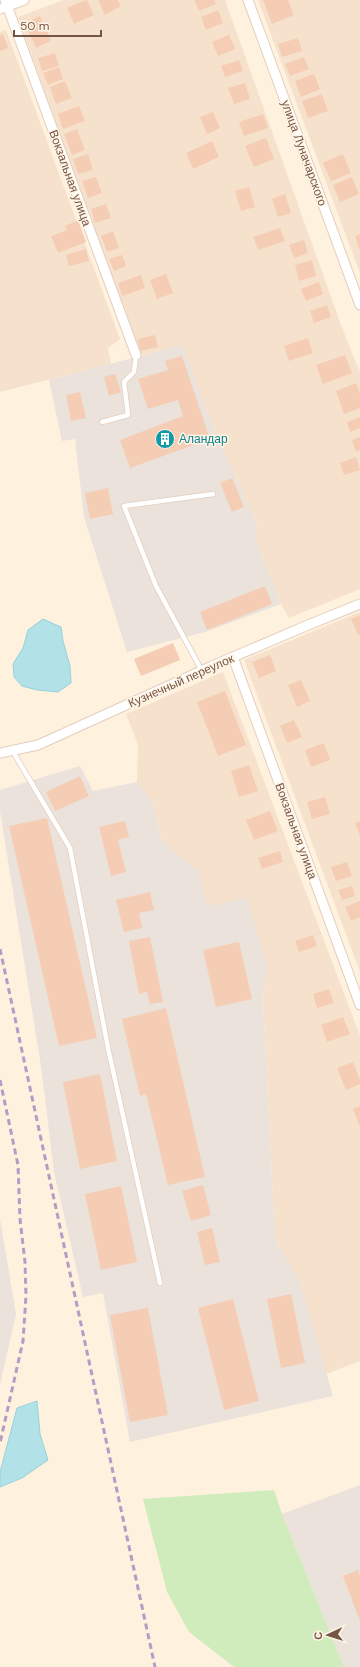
<svg xmlns="http://www.w3.org/2000/svg" width="360" height="1667" font-family="'DM Sans',sans-serif">
  <rect width="100%" height="100%" fill="#fef1de"/>
  <g fill="#f6e2cc">
    <polygon points="64,0 225,0 341,325 360,372 360,589 289,618 281,604 255,537 257,524 215,431 182,346 139,356 18,17"/>
    <polygon points="258,0 360,0 360,273"/>
    <polygon points="6,30 120,339 108,348 111,364 0,392 0,32"/>
    <polygon points="360,612 360,972 244,660"/>
    <polygon points="223,672 360,1036 360,1361 326,1374 300,1281 275,1240 263,999 267,966 207,907 199,872 162,841 152,800 137,782 138,745 126,714"/>
  </g>
  <g fill="#ebe2db">
    <polygon points="182,345 215,431 257,524 255,537 281,604 205,632 127,652 84,517 75,439 62,441 49,380"/>
    <polygon points="80,766 93,791 137,782 152,800 162,841 199,872 207,906 247,898 267,966 263,999 275,1240 300,1281 333,1396 130,1442 103,1293 83,1297 54,1172 41,1066 0,811 0,790"/>
    <polygon points="0,1219 16,1314 0,1385"/>
    <polygon points="360,1485 360,1667 344,1667 282,1514"/>
  </g>
  <polygon fill="#d1ecbc" points="274,1490 282,1514 344,1667 234,1667 189,1632 167,1592 143,1499"/>
  <g fill="#b2e1e8" stroke="#97d2db">
    <polygon points="43,619 61,627 63,641 70,666 71,683 58,692 37,690 22,686 14,677 13,664 23,648 28,630"/>
    <polygon points="37,1401 40,1434 48,1460 22,1478 0,1487 0,1472 17,1408"/>
  </g>
  <g fill="#f5cdb4">
    <polygon points="86,0 87,0 94,15 74,24 67,8"/>
    <polygon points="98,0 118,0 121,6 105,15"/>
    <polygon points="194,0 214,0 216,4 199,11"/>
    <polygon points="263,0 288,0 294,15 272,24"/>
    <polygon points="218,10 223,23 206,30 201,17"/>
    <polygon points="40,16 51,41 36,48 25,23"/>
    <polygon points="3,34 8,48 0,51 0,36"/>
    <polygon points="229,35 235,49 218,56 212,42"/>
    <polygon points="298,38 302,51 282,57 278,44"/>
    <polygon points="55,53 59,66 42,71 38,58"/>
    <polygon points="304,57 309,69 290,76 285,64"/>
    <polygon points="239,60 243,71 225,77 221,66"/>
    <polygon points="59,67 63,79 48,85 43,73"/>
    <polygon points="314,74 320,89 301,97 295,81"/>
    <polygon points="65,81 72,98 56,104 50,87"/>
    <polygon points="245,83 250,99 234,104 228,88"/>
    <polygon points="322,94 328,111 308,118 302,101"/>
    <polygon points="79,106 85,121 63,129 58,114"/>
    <polygon points="213,112 220,128 207,134 200,117"/>
    <polygon points="263,114 268,128 244,136 239,122"/>
    <polygon points="77,129 85,150 72,155 64,134"/>
    <polygon points="266,138 274,159 254,167 245,146"/>
    <polygon points="212,141 219,157 193,169 186,153"/>
    <polygon points="88,154 93,170 78,174 73,159"/>
    <polygon points="343,154 351,173 331,181 323,163"/>
    <polygon points="96,177 102,193 88,198 82,181"/>
    <polygon points="352,177 359,194 340,202 333,185"/>
    <polygon points="249,187 255,207 241,211 235,191"/>
    <polygon points="285,194 291,213 278,217 272,199"/>
    <polygon points="106,204 111,218 95,223 91,209"/>
    <polygon points="78,220 86,242 58,253 51,236 67,230 65,226"/>
    <polygon points="280,228 285,241 258,250 253,237"/>
    <polygon points="113,231 119,248 107,252 101,236"/>
    <polygon points="360,234 360,251 355,236"/>
    <polygon points="304,240 308,253 294,258 289,245"/>
    <polygon points="86,249 89,261 69,266 66,255"/>
    <polygon points="122,255 126,266 114,271 109,259"/>
    <polygon points="312,260 316,276 299,281 295,265"/>
    <polygon points="166,274 173,293 157,299 150,280"/>
    <polygon points="141,275 145,288 122,296 118,283"/>
    <polygon points="319,282 323,294 306,301 301,289"/>
    <polygon points="327,305 331,317 314,323 310,311"/>
    <polygon points="155,335 158,347 140,351 138,339"/>
    <polygon points="308,338 313,353 289,361 284,346"/>
    <polygon points="345,355 352,373 323,384 316,365"/>
    <polygon points="182,356 210,439 130,468 120,440 183,416 178,400 148,409 138,379 168,370 165,361"/>
    <polygon points="115,374 121,392 109,396 104,377"/>
    <polygon points="356,383 360,393 360,408 344,414 336,391"/>
    <polygon points="80,392 86,418 71,421 66,395"/>
    <polygon points="360,417 360,428 350,432 347,422"/>
    <polygon points="360,437 360,450 356,452 352,440"/>
    <polygon points="356,457 360,470 344,475 340,463"/>
    <polygon points="232,478 244,507 232,512 220,483"/>
    <polygon points="108,488 113,514 90,519 85,493"/>
    <polygon points="265,586 272,604 207,630 200,612"/>
    <polygon points="360,615 360,634 358,635 351,619"/>
    <polygon points="173,643 180,660 141,676 134,659"/>
    <polygon points="270,655 276,671 259,678 252,662"/>
    <polygon points="301,680 310,701 297,707 288,685"/>
    <polygon points="225,691 246,745 218,756 197,702"/>
    <polygon points="294,720 302,737 287,743 280,726"/>
    <polygon points="324,743 330,760 311,767 305,750"/>
    <polygon points="249,765 258,791 239,797 231,771"/>
    <polygon points="80,776 89,796 55,811 46,792"/>
    <polygon points="325,797 330,814 312,819 307,802"/>
    <polygon points="270,811 278,831 254,840 246,820"/>
    <polygon points="47,818 97,1038 59,1046 9,826"/>
    <polygon points="125,821 129,837 118,840 126,872 111,876 99,827"/>
    <polygon points="360,821 360,836 355,823"/>
    <polygon points="280,851 283,862 262,869 258,858"/>
    <polygon points="347,862 352,876 336,881 331,867"/>
    <polygon points="352,886 355,896 342,900 338,890"/>
    <polygon points="150,892 154,910 139,913 142,928 124,932 116,900"/>
    <polygon points="360,901 360,917 351,921 345,907"/>
    <polygon points="313,935 317,946 299,952 295,941"/>
    <polygon points="150,937 163,1002 150,1004 147,992 139,994 129,941"/>
    <polygon points="239,942 252,999 216,1007 203,950"/>
    <polygon points="329,989 334,1003 317,1008 313,994"/>
    <polygon points="166,1008 205,1177 168,1185 146,1094 140,1096 122,1019"/>
    <polygon points="343,1017 350,1034 327,1042 321,1025"/>
    <polygon points="353,1062 360,1080 360,1084 346,1090 337,1068"/>
    <polygon points="100,1074 117,1161 80,1169 63,1082"/>
    <polygon points="360,1106 360,1127 353,1109"/>
    <polygon points="203,1185 211,1215 191,1221 182,1191"/>
    <polygon points="121,1186 137,1262 101,1270 85,1194"/>
    <polygon points="212,1228 220,1262 205,1265 197,1232"/>
    <polygon points="291,1294 305,1363 281,1368 267,1299"/>
    <polygon points="233,1299 259,1401 224,1410 198,1308"/>
    <polygon points="148,1308 168,1415 130,1422 110,1315"/>
    <polygon points="358,1570 360,1576 360,1621 343,1576"/>
  </g>
  <g fill="none" stroke-linecap="round" stroke-linejoin="round">
    <g stroke="#e4cebd" stroke-width="6">
      <g id="lane">
        <polyline points="102,422 128,415 124,382 134,372 136,355"/>
        <polyline points="202,671 156,586 124,506 213,494"/>
        <polyline points="12,750 70,848 108,1048 160,1283"/>
      </g>
    </g>
    <g stroke="#e4cebd" stroke-width="11">
      <g id="street">
        <polyline points="5,0 136,355"/>
        <polyline points="248,0 360,305"/>
        <polyline points="0,9 24,0"/>
        <polyline points="233,657 360,1005"/>
        <polyline points="0,753 38,745 212,666 308,625 360,604"/>
      </g>
    </g>
    <use href="#lane" stroke="#fff" stroke-width="4.5"/>
    <use href="#street" stroke="#fff" stroke-width="9"/>
    <g stroke="#b39dc7" stroke-width="3" stroke-dasharray="6 4" stroke-linecap="butt">
      <polyline points="0,949 155,1667"/>
      <polyline points="0,1080 18,1165 20,1219 25,1262 26,1296 23,1341 0,1443"/>
    </g>
  </g>
  <defs>
    <g id="building-disc" transform="scale(1)"><circle r="9.5" fill="#0f9aa8" stroke="#fff5e6"/><path d="M-4-6H4V6H1V3H-1V6H-4ZM-2.5-4.3h1.7v1.8h-1.7ZM.8-4.3h1.7v1.8H.8ZM-2.5-1h1.7V.8h-1.7ZM.8-1h1.7V.8H.8Z" fill="#fff"/></g>
  </defs>
  <g fill-rule="evenodd">
    <use href="#building-disc" x="165" y="439"/>
  </g>
  <g text-anchor="middle" stroke-width="3" stroke-linejoin="round" paint-order="stroke">
    <g font-size="12" fill="#755545" stroke="#fff5e6">
      <text transform="translate(304 153) rotate(70)" y="4">улица Луначарского</text>
      <text transform="translate(70 178) rotate(70)" y="4">Вокзальная улица</text>
      <text transform="translate(181 681) rotate(-24)" y="4">Кузнечный переулок</text>
      <text transform="translate(296 831) rotate(70)" y="4">Вокзальная улица</text>
    </g>
    <g font-size="12" fill="#0d838f" stroke="#fff5e6" text-anchor="start">
      <text x="179" y="443">Аландар</text>
    </g>
  </g>
  <g transform="translate(328 1635) rotate(266)" stroke="#fff5e6" stroke-width="3" paint-order="stroke">
  <path d="M0-3L7 15L0 10L-7 15Z" fill="#755545"/>
  <text y="-6" font-size="11" font-weight="bold" text-anchor="middle" fill="#755545">С</text>
  </g>
  <path d="M14 30v6h87v-6" fill="none" stroke="#755545" stroke-width="2"/>
  <text x="20" y="30" font-size="12" fill="#755545" stroke="#fff5e6" stroke-width="3" paint-order="stroke">50 m</text>
</svg>
